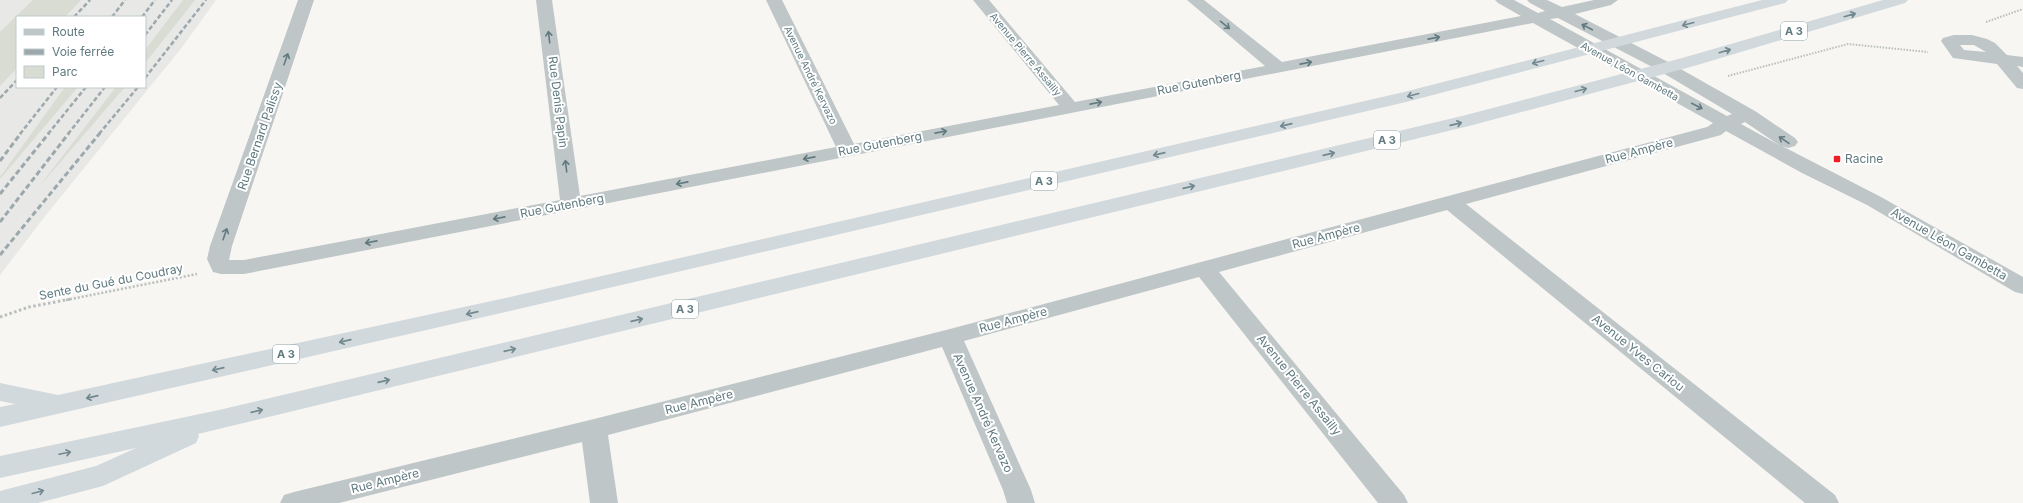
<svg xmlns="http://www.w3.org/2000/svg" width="2023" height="503" font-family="Inter,sans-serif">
  <rect width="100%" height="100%" fill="#f7f6f3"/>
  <path fill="#e8e8e7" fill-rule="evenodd" d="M0,0H216L183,46L46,215L0,275ZM17,17H145V87H17Z"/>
  <g fill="#d8dcd2">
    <polygon points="33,0 81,0 65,17 17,17 17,68 0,86 0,32"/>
    <polygon points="183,0 195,0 145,63 145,50"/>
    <polygon points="65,87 78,87 0,179 0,177"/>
    <polygon points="116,87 125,87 38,188"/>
  </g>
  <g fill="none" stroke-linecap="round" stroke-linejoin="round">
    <g stroke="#b9bebf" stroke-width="2" stroke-dasharray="1.5 1.5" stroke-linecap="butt">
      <polyline points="1986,22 2023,9"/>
      <polyline points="1728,76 1848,44 1928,52"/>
    </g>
    <polyline stroke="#b9bebf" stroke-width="2.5" stroke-dasharray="2 2" stroke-linecap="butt" points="66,300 197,274"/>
    <polyline stroke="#b9bebf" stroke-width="3" stroke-dasharray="2.5 2.5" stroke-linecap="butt" points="0,317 29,307 71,299"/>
    <g fill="#bfc6c8" fill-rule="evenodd">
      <path d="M298,0H314L232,246L229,260H244L560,200L536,0H552L580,196L836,147L766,0H782L854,144L1059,105L973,0H989L1075,102L1265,66L1187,0H1204L1282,62L1521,16L1498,3L1495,0H1514L1538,13L1545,11L1530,3L1527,0H1547L1562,7L1594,0H1618L1611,5L1575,14L1670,63L1755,111L1795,138L1798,142L1795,146L1788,148L1782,146L1881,197L2023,277V294L2015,292L1867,205L1802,173L1726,131L1721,135L1466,204L1835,495L1839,503H1805L1447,210L1219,272L1404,495L1408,503H1378L1199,277L964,341L1031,490L1035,503H1007L1003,490L942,347L608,435L618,503H590L582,442L339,503H280L284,495L294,492L594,419L950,329L1707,127L1713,123L1533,23L244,274H221L213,272L207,259L210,246ZM1558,18L1658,70L1732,114L1727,116L1550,19ZM1745,122L1779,145L1741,124Z"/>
      <path d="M1954,35H1972L1987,39L1995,43L2007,55L2023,57V67L2017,66L2023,73V89L2017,88L1997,64L1953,58L1941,41L1943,38ZM1960,45H1974L1986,52L1964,50Z"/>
    </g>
    <g fill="#d2d9dc" fill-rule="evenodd">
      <polygon points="1762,0 1788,0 1785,3 1406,102 510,311 0,427 0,407 15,404 0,401 0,383 58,395 510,297 1404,92"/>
      <polygon points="1883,0 1908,0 1905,3 1694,66 1473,125 198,434 199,436 196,443 103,486 38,503 0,503 0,491 96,466 136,448 0,478 0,456 219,410 1462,116 1682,58"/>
    </g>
    <g stroke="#9ca8ab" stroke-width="2.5" stroke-dasharray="4.5 2.5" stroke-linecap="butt">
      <polyline points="74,17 90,0"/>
      <polyline points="112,17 125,0"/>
      <polyline points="142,17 155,0"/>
      <polyline points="145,35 172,0"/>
      <polyline points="145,78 206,0"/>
      <polyline points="0,98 17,80"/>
      <polyline points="20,134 57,87"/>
      <polyline points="48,134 86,87"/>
      <polyline points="68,134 105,87"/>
      <polyline points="99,134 138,87"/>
    </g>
    <g stroke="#9ca8ab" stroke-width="3" stroke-dasharray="5.5 3" stroke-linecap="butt">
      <polyline points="0,161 21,133"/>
      <polyline points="0,194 49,133"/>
      <polyline points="0,222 69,133"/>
      <polyline points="0,255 100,133"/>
    </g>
  </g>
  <defs><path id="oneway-shaft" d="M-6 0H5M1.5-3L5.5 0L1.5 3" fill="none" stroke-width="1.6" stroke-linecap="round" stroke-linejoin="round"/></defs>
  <g stroke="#71888e">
    <use href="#oneway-shaft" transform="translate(1850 15) rotate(-16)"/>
    <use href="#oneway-shaft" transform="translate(1688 24) rotate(165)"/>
    <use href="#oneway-shaft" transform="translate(1725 51) rotate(-16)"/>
    <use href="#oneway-shaft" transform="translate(1538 62) rotate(165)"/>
    <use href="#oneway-shaft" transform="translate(1581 90) rotate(-15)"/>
    <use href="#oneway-shaft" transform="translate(1413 95) rotate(165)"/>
    <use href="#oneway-shaft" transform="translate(1456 124) rotate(-13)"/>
    <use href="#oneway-shaft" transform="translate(1286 125) rotate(167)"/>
    <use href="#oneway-shaft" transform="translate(1159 154) rotate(167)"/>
    <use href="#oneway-shaft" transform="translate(1329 154) rotate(-13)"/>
    <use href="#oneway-shaft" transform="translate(1189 187) rotate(-13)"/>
    <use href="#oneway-shaft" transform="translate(472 313) rotate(167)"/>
    <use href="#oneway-shaft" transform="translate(637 320) rotate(-13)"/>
    <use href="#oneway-shaft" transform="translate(345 341) rotate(167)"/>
    <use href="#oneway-shaft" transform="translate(510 350) rotate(-13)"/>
    <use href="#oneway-shaft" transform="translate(218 369) rotate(167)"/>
    <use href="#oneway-shaft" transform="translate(384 381) rotate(-13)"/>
    <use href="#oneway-shaft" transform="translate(92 397) rotate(167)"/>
    <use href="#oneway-shaft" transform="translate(257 411) rotate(-13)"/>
    <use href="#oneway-shaft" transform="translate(65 453) rotate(-12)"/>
    <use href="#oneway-shaft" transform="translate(38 492) rotate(-15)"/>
  </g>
  <g stroke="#607a80">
    <use href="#oneway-shaft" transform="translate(1225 25) rotate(39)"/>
    <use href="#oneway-shaft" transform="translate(1587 27) rotate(-152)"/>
    <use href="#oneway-shaft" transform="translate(549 37) rotate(-97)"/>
    <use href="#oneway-shaft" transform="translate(1434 38) rotate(-11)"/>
    <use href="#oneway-shaft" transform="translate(286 59) rotate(-71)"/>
    <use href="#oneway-shaft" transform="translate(1306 63) rotate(-11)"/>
    <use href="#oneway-shaft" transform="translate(1096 103) rotate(-11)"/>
    <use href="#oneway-shaft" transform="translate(1697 106) rotate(27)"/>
    <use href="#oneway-shaft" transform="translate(941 132) rotate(-11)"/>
    <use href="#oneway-shaft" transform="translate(1784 140) rotate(-146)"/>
    <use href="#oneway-shaft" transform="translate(809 158) rotate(169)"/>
    <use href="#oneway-shaft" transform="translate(566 166) rotate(-97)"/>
    <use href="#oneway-shaft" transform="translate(682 183) rotate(169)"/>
    <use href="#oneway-shaft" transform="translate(499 218) rotate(169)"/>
    <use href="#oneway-shaft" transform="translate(225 234) rotate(-71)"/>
    <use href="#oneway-shaft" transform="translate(371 242) rotate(169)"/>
  </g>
  <rect fill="#ed1e26" stroke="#fff" stroke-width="1.5" x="1833" y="155" width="8" height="8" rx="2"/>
  <g text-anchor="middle" stroke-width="4" stroke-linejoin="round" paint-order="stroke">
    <g font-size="10" fill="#607a80" stroke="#fff">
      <text transform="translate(1026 54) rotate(50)" y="4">Avenue Pierre Assailly</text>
      <text transform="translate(1630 71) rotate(29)" y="4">Avenue Léon Gambetta</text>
      <text transform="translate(811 75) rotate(64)" y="4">Avenue André Kervazo</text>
    </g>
    <g fill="#fff" stroke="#90a2a6" stroke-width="1">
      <rect x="1781" y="22" width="26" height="18" rx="3"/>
      <rect x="1374" y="131" width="26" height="18" rx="3"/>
      <rect x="1031" y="172" width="26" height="18" rx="3"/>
      <rect x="672" y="300" width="26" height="18" rx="3"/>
      <rect x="273" y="345" width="26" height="18" rx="3"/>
    </g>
    <g font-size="11" font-weight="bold" fill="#607a80">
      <text x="1794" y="35">A 3</text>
      <text x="1387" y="144">A 3</text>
      <text x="1044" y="185">A 3</text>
      <text x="685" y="313">A 3</text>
      <text x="286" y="358">A 3</text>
    </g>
    <g font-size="12" fill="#607a80" stroke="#fff">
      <text transform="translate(1199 83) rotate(-11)" y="4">Rue Gutenberg</text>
      <text transform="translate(558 102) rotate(83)" y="4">Rue Denis Papin</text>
      <text transform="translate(260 136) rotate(-71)" y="4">Rue Bernard Palissy</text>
      <text transform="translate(880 144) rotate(-11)" y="4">Rue Gutenberg</text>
      <text transform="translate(1639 151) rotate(-15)" y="4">Rue Ampère</text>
      <text transform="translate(562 206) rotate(-11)" y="4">Rue Gutenberg</text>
      <text transform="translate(1326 236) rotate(-15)" y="4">Rue Ampère</text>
      <text transform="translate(1949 244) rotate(30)" y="4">Avenue Léon Gambetta</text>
      <text transform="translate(111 282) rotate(-11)" y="4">Sente du Gué du Coudray</text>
      <text transform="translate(1013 320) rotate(-15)" y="4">Rue Ampère</text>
      <text transform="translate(1638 353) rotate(39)" y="4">Avenue Yves Cariou</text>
      <text transform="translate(1299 385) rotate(51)" y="4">Avenue Pierre Assailly</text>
      <text transform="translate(699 402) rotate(-14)" y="4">Rue Ampère</text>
      <text transform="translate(983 413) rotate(66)" y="4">Avenue André Kervazo</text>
      <text transform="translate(385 481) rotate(-14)" y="4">Rue Ampère</text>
    </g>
    <g font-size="12" fill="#607a80" stroke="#fff" text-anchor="start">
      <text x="1845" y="163">Racine</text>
    </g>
  </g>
  <rect x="16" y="16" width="130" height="72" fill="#ffffff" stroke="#bfcacc"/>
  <rect x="24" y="29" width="20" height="6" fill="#bfc6c8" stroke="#bfcacc"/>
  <text x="52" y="36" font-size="12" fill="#607a80">Route</text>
  <rect x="24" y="49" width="20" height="6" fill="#9ca8ab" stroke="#bfcacc"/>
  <text x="52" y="56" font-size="12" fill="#607a80">Voie ferrée</text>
  <rect x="24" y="66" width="20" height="12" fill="#d8dcd2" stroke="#bfcacc"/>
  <text x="52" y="76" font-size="12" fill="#607a80">Parc</text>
</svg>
